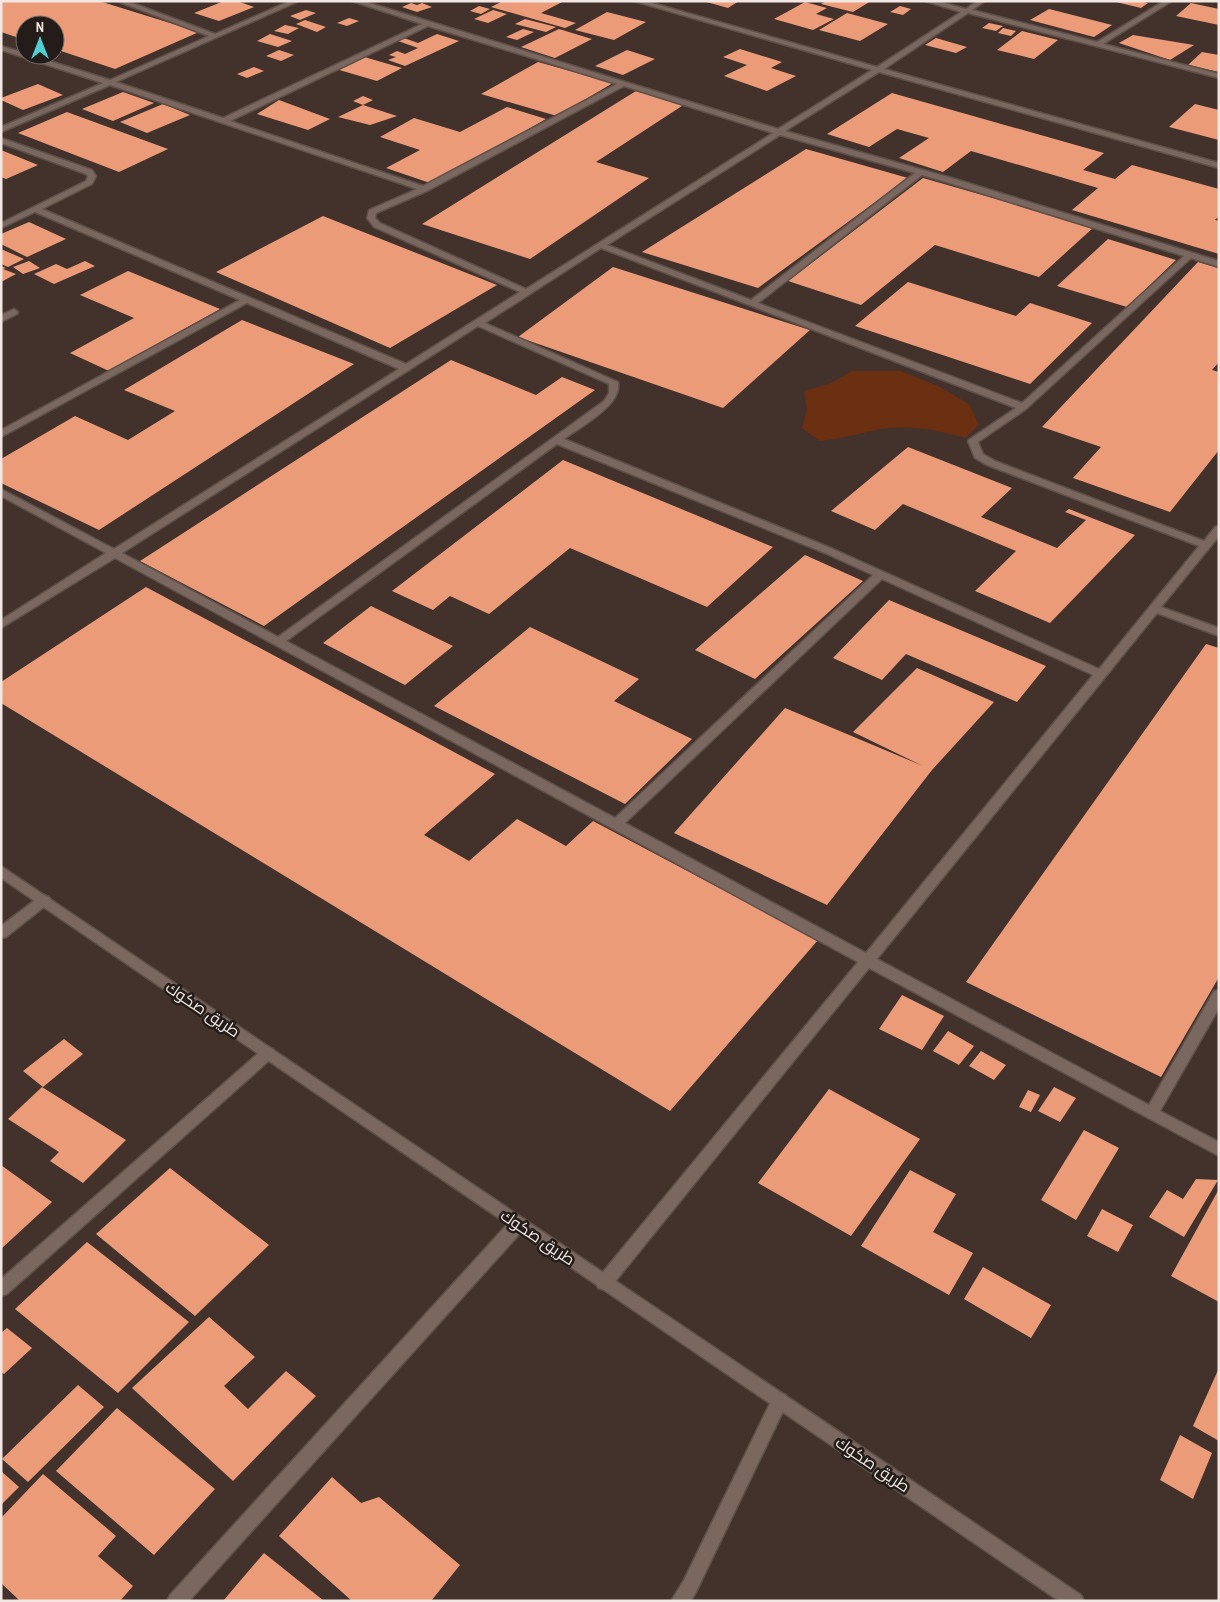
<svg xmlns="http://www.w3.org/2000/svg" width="1220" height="1602" font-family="'Archivo Narrow',Cairo,sans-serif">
  <rect width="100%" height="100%" fill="#42322b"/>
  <path fill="#6b2f12" d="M852,371H900L938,386L969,404L979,425L965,438C937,430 906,424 877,430C857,434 840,439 820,441L802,428L807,410L804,391L829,384Z"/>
  <g fill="#ec9b79">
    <polygon points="1,1 99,1 199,32 115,69 55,49 55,25 25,25 25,40 1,32"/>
    <polygon points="224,1 237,1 254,7 219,21 194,13"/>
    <polygon points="503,1 564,1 541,13 576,23 565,28 491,7"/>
    <polygon points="703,1 739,1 728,8"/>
    <polygon points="826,1 871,1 853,12 821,4"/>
    <polygon points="1139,1 1148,3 1141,8 1116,2"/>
    <polygon points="805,2 827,8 816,14 834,19 813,30 774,19"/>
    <polygon points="411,3 417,5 422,3 432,7 417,12 402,7"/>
    <polygon points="1191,3 1219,9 1219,25 1176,16"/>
    <polygon points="479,6 490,9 481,14 470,11"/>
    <polygon points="900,6 911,9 903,15 890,12"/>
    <polygon points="1049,9 1112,25 1094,37 1030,20"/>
    <polygon points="306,10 316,13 300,20 290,16"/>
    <polygon points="493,10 507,14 488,23 474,19"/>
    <polygon points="607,12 646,22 614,40 575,30"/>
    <polygon points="847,13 888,24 860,41 819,30"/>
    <polygon points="349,18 359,21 347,26 337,23"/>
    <polygon points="525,19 556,27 546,32 515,24"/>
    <polygon points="305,20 326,27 317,32 296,24"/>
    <polygon points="989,23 1003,26 996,31 982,28"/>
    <polygon points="285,25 299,28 288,34 274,31"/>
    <polygon points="1003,28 1016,31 1011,36 998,33"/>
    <polygon points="523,29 534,32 517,40 506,37"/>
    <polygon points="559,29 592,39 555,58 521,47"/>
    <polygon points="1022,31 1058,40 1034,59 997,50"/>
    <polygon points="270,34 292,41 278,47 257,41"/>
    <polygon points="437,34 459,41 405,66 388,60 396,57 389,55 397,51 405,54 418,48 398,41 404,38 418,43"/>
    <polygon points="1133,35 1194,45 1170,60 1119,43"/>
    <polygon points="936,38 967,47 956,53 925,45"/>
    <polygon points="740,49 782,62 771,68 796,76 767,91 724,76 747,65 723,57"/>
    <polygon points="279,50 294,55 281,61 266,56"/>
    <polygon points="627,50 655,59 623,75 595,66"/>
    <polygon points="1202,52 1219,55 1219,72 1188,65"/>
    <polygon points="361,56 402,68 377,81 336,69"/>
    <polygon points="538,62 613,83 557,116 481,94"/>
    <polygon points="254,67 264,71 247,78 237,74"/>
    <polygon points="38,84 63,95 23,110 1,100 1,98"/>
    <polygon points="636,91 685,104 596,162 649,178 530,259 422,224"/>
    <polygon points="123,92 154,103 113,121 82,109"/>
    <polygon points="892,93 1104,153 1083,170 1115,179 1132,165 1219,189 1219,216 1215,220 1219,221 1219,254 1072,210 1098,188 971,151 943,172 899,158 929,138 897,129 869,147 827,134"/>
    <polygon points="363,96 373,100 363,105 353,101"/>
    <polygon points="279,100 330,119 308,130 257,114"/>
    <polygon points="163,104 190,115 147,133 120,122"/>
    <polygon points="1195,104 1219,110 1219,140 1169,127"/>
    <polygon points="363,105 397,116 370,125 338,117"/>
    <polygon points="507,107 546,119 433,184 386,168 420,150 380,137 414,118 460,132"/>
    <polygon points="67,112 168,149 119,172 18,133"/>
    <polygon points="806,149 908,178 758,288 642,252"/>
    <polygon points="1,150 38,165 6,179 1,177"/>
    <polygon points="923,178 1094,227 1039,277 935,245 861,305 788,281"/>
    <polygon points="323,216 497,285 390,348 216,272"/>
    <polygon points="29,222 66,239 27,257 1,244 1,234"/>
    <polygon points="1108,239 1176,260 1127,307 1057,286"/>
    <polygon points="1,249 24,259 8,267 1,264"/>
    <polygon points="29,261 40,268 23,274 13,267"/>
    <polygon points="85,261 95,266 54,284 34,274 56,264 67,269"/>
    <polygon points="1198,262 1219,268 1219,362 1212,370 1219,372 1219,450 1170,512 1073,478 1101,447 1042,427"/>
    <polygon points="1,266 6,268 3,269 16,274 1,282"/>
    <polygon points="613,267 810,330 723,408 518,337"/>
    <polygon points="128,271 220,309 109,371 70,353 134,318 80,295"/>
    <polygon points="908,282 1016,316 1030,303 1092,323 1030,384 855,326"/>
    <polygon points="242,320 354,364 99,530 1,483 1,459 75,416 128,440 175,411 124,390"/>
    <polygon points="451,360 536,395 562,377 595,390 264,626 140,561"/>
    <polygon points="908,447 1012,488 981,517 1057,548 1086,520 1065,512 1069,509 1135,535 1050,623 975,591 1016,551 903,504 875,530 831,511"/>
    <polygon points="563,460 773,547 707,607 570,548 489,614 450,596 433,610 392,591"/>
    <polygon points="805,555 863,581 755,679 695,650"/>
    <polygon points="146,587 495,774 424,835 469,861 517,819 566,846 593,821 818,940 670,1111 1,703 1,682"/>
    <polygon points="889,600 1046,666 1017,702 906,654 882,680 833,658"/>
    <polygon points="371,606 453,646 405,685 323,643"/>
    <polygon points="530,627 639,679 614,701 692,739 625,804 434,706"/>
    <polygon points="1206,644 1219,648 1219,977 1161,1077 966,982"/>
    <polygon points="917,668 994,702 932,770 827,905 674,833 785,708 923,766 853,732"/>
    <polygon points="902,995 944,1016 922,1050 879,1029"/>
    <polygon points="948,1031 974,1046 959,1065 933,1051"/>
    <polygon points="64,1039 83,1054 43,1087 23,1071"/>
    <polygon points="981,1051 1006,1065 994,1080 969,1066"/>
    <polygon points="42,1087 126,1140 83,1183 50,1161 59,1152 8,1119"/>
    <polygon points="1054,1087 1076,1098 1060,1122 1038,1111"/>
    <polygon points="829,1089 920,1139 851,1236 758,1183"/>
    <polygon points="1028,1090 1040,1095 1031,1112 1019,1107"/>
    <polygon points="1084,1130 1119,1148 1076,1220 1041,1200"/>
    <polygon points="1,1165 52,1202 1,1249"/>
    <polygon points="170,1168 269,1245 195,1316 96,1234"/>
    <polygon points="910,1170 956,1194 933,1232 973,1253 949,1295 861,1246"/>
    <polygon points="1196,1179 1218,1180 1184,1237 1149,1217 1167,1190 1183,1199"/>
    <polygon points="1219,1189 1219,1302 1171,1276"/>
    <polygon points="1102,1209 1133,1225 1118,1252 1087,1236"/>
    <polygon points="87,1242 189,1322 118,1393 15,1309"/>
    <polygon points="983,1267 1051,1305 1031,1338 964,1299"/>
    <polygon points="209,1317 255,1357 224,1386 248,1409 286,1371 316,1396 233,1481 132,1388"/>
    <polygon points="7,1328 32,1348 4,1374 1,1372 1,1333"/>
    <polygon points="1219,1368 1219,1441 1193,1426"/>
    <polygon points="78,1385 104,1407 28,1482 2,1459"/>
    <polygon points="117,1408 215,1489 154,1555 56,1471"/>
    <polygon points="1180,1435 1212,1453 1193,1499 1160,1480"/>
    <polygon points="1,1471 19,1487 1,1505"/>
    <polygon points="43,1474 116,1536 98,1556 133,1586 120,1601 20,1601 1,1583 1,1518"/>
    <polygon points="332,1477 361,1503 379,1497 460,1565 431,1601 352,1601 279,1536"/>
    <polygon points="264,1553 324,1601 223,1601"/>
  </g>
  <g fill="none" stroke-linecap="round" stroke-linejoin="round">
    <g stroke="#5d4f49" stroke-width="3">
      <g id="street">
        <path d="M117,1H127L215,34L290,1H299L116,82L223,118L422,24L352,1H363L778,129L872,70L634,1H645L877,67L961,12L925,1H937L966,9L977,1H985L972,10L1097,42L1164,1H1172L1103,44L1219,74V78L968,13L884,69L1219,163V168L879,72L785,131L955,179L1219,261V267L1191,258L1026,409L978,442L983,454L995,461L1204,541L1215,527L1219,526V536L1161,607L1219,628V636L1157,613L877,959L1149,1105L1214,991L1219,990V1008L1160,1111L1219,1142V1156L869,968L610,1288L604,1290L598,1288L596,1283L598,1278L858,962L115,558L1,628V620L106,553L1,496V489L114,549L399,369L247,303L1,437V430L240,300L35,212L1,228V223L86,181L88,176L86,174L1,143V138L92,170L96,176L92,184L42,209L406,364L520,292L374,227L367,218L369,210L417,189L110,85L1,132V127L103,83L1,50V46L25,53V55H30L110,80L209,36ZM428,26L617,84L423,186L230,121ZM624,86L773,133L526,289L380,223L375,218L376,213L427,191ZM780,135L915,173L751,300L607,245ZM922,175L949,183L1184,256L1022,403L758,303ZM601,248L1016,408L970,439L968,441L975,458L987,465L1199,546L1099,669L833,549L564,439C580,427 623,405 618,382L485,323ZM478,326L609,384V393L604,401L278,637L122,553ZM557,444L825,553L873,575L615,818L286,641ZM882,579L1093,675L866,953L625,823Z"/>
        <polygon points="14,309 18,312 17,314 1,322 1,315"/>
        <polygon points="44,895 49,897 51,900 49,903 6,937 1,938 1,926 39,897"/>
        <polygon points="268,1047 273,1049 275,1053 273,1057 7,1294 1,1296 1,1279 263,1049"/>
        <polygon points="518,1217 524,1219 526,1224 524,1229 189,1601 167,1601 170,1595 512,1219"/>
        <polygon points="780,1393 786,1395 788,1401 696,1592 691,1601 671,1601 684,1580 774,1395"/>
      </g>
    </g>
    <g stroke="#5d4f49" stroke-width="3">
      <polygon id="secondary" points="1,866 1081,1595 1084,1601 1059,1601 1,878"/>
    </g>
    <use href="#street" fill="#7a675f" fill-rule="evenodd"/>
    <use href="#secondary" fill="#7a675f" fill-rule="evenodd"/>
  </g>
  <g text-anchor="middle" stroke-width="5" stroke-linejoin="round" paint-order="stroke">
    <g font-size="16" fill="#f2e7e3" stroke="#231c18">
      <text transform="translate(203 1009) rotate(34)" y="6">طريق صكوك</text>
      <text transform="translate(538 1237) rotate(34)" y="6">طريق صكوك</text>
      <text transform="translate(873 1464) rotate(34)" y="6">طريق صكوك</text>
    </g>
  </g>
  <rect width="1220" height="1602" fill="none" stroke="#f2e7e3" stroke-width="5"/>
  <g transform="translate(40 40)"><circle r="24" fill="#231c18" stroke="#766d69"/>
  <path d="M0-4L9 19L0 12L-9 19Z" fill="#52cdd0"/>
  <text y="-8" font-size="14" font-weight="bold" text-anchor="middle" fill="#f2e7e3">N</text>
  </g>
</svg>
